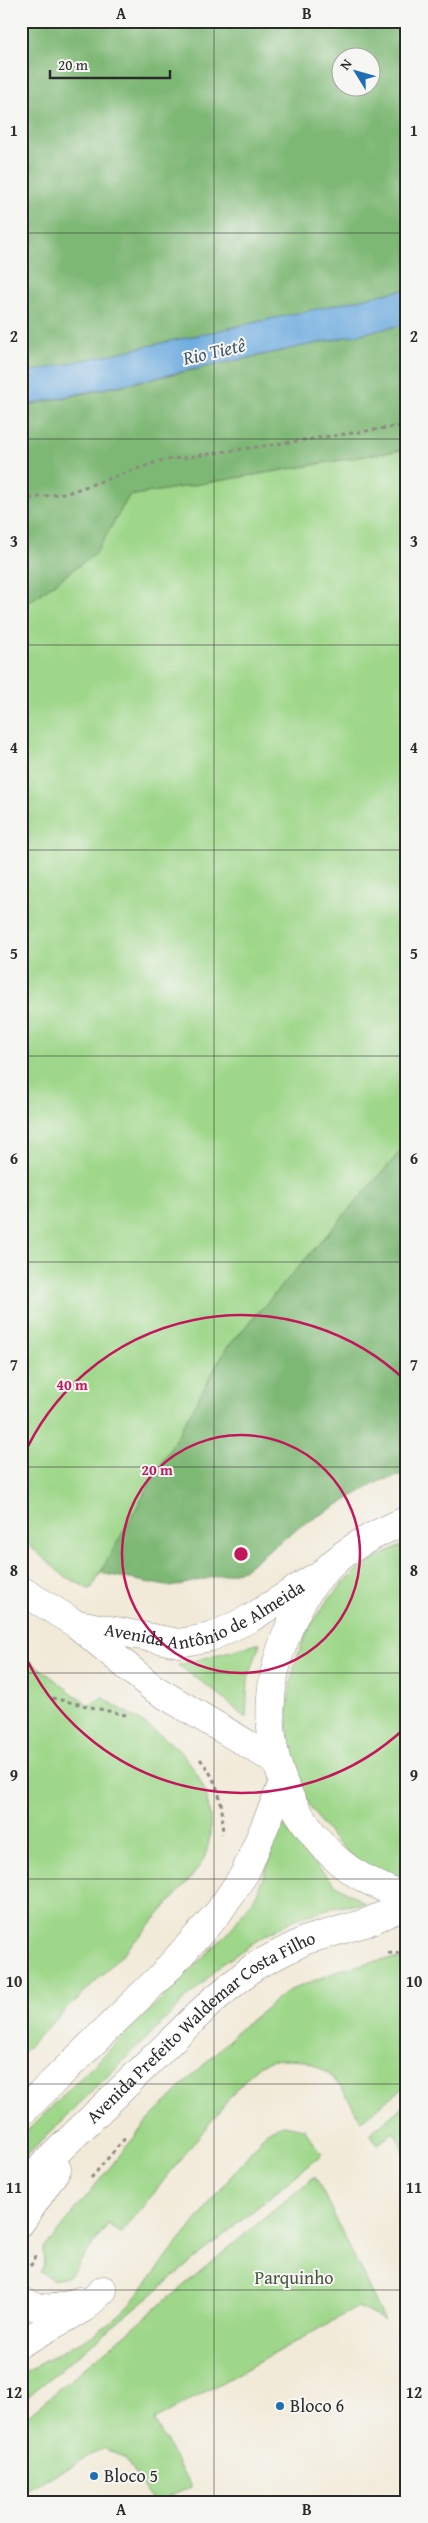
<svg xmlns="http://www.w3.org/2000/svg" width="428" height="2523" font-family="'Gentium Book Plus',serif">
  <rect width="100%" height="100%" fill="#f6f6f2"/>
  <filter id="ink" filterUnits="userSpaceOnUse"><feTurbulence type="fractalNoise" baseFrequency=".02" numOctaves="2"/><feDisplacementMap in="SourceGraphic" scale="10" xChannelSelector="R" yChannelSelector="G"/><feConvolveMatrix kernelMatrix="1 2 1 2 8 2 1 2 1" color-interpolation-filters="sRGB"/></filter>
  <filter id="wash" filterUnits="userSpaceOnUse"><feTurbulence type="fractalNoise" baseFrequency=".0096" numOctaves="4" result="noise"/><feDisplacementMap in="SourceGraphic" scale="20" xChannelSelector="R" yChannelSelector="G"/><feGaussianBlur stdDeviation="1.12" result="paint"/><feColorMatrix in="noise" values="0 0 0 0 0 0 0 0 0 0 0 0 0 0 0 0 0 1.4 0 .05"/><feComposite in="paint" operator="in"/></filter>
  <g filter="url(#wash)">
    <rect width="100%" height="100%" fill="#f2ead8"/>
    <g fill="#9ed789" stroke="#64815a">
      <polygon points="407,449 407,1144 226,1349 91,1590 64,1576 21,1538 21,608 96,553 129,496"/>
      <path d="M407,1544V1886C247,1831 249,1602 407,1544Z"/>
      <polygon points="260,1643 248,1680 246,1718 213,1690 178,1665"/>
      <path d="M21,1654L89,1706L102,1697C130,1716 176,1739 194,1769C209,1793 215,1825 206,1853C201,1868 186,1884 175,1896C129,1952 73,2002 21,2054Z"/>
      <polygon points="276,1816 309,1858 336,1885 365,1903 331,1908 295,1919 262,1937 222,1964 21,2161 21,2137 230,1931 257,1893 270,1858"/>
      <path d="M385,1959H407V2085L361,2121C345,2092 328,2059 289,2059C279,2059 268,2060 259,2066C252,2071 246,2079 240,2085L121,2234L108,2224L71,2275L54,2280L40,2272L44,2265L43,2250L149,2119L242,2027L288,1991L343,1969Z"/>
      <polygon points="407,2103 407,2157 394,2132 378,2144 369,2134"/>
      <polygon points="284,2125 304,2129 322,2154 21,2402 21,2374 87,2338 112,2322 130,2304 267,2131"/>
      <polygon points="315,2176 385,2321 358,2307 154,2420 191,2487 158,2502 153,2502 126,2459 105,2448 21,2492 21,2421"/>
    </g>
    <g fill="#7eb875" stroke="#547250" fill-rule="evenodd">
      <path d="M21,21H407V289L21,374ZM340,58H370V88H340Z"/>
      <polygon points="407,324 407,449 129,496 96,553 21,608 21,407"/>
      <polygon points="407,1144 407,1474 380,1481 299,1527 243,1570 171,1587 100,1573 226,1349"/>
    </g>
    <polygon fill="#6dabdf" stroke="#4c6b85" points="407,289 407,324 21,406 21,374"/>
  </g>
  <g filter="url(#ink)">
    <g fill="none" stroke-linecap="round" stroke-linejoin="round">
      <g stroke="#8e8a82" stroke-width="29">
        <g id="minor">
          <path d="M407,1520C377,1533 350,1546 327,1569C309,1586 296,1610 287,1633C254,1712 271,1794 332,1855C352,1875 380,1887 407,1898"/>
          <polyline points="21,1590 76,1624 153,1688 276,1761"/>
          <path id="s1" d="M78,1624L179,1643L211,1637L251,1618L312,1579"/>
          <polyline points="21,2113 162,1975 218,1913 245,1873 283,1783"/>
          <path id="s2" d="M21,2187L212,2001L255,1966L306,1940L365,1923L407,1905"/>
          <polyline points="21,2222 57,2169"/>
          <path d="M21,2300C39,2312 61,2309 79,2301"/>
          <polyline points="21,2343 84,2308 103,2290"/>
        </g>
      </g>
      <g stroke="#8e8a82" stroke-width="3" stroke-dasharray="4 4" stroke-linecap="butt">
        <polyline points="21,500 70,492 160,461 407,425"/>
        <polyline points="52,1698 130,1716"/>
        <path d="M200,1759C218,1780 225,1807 222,1834"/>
        <polyline points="388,1953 407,1953"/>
        <polyline points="91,2178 126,2137"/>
        <polyline points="30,2266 34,2261 35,2254"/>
      </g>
      <use href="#minor" stroke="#fff" stroke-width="28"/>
    </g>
  </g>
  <path fill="none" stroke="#2b2b2b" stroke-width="1" stroke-opacity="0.55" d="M214,21V2502M21,233H407M21,439H407M21,645H407M21,850H407M21,1056H407M21,1262H407M21,1467H407M21,1673H407M21,1879H407M21,2084H407M21,2290H407"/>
  <g fill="none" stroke="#c2185b" stroke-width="2.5">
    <circle cx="241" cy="1554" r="119"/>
    <path d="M406 1727A239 239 0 0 1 22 1649M22 1459A239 239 0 0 1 406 1381"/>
  </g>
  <g fill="#1f6fb2" stroke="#f6f6f2" stroke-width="2">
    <circle cx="280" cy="2406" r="5"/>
    <circle cx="94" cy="2476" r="5"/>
  </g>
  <g text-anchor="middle" stroke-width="4" stroke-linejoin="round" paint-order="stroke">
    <g font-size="18" fill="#2b2b2b" stroke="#f6f6f2">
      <text dy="6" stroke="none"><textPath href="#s1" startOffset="134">Avenida Antônio de Almeida</textPath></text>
      <text dy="6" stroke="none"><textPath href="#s2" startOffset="242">Avenida Prefeito Waldemar Costa Filho</textPath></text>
    </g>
    <g font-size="18" fill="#485642" stroke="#f6f6f2">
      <text x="294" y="2284">Parquinho</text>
    </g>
    <g font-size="18" fill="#2b2b2b" stroke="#f6f6f2" text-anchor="start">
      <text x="290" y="2412">Bloco 6</text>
      <text x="104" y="2482">Bloco 5</text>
    </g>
    <g font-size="19" font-style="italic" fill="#42586a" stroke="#f6f6f2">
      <text transform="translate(214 351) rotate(-13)" y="7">Rio Tietê</text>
    </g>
  </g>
  <circle cx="241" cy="1554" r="8" fill="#c2185b" stroke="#f6f6f2" stroke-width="2.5"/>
  <g font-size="15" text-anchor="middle" font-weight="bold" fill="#c2185b" stroke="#f6f6f2" stroke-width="4" stroke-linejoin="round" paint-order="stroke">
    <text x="72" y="1390">40 m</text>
    <text x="157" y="1475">20 m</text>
  </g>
  <rect width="428" height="2523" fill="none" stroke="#f6f6f2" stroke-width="55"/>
  <g transform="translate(356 72) rotate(307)"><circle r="24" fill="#f6f6f2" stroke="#a5a5a2"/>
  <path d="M0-4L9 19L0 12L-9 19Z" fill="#1f6fb2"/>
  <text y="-8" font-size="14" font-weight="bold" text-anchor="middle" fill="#2b2b2b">N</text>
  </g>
  <path d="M50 70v8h120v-8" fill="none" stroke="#2b2b2b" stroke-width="2.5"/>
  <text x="58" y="70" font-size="15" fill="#2b2b2b" stroke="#f6f6f2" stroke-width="4" paint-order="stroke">20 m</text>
  <rect x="28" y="28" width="372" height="2468" fill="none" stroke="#2b2b2b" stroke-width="2"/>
  <g font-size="16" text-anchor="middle" font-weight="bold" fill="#2b2b2b">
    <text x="121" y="19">A</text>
    <text x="307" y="19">B</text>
    <text x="14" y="136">1</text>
    <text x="414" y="136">1</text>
    <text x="14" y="342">2</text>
    <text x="414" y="342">2</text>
    <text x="14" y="547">3</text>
    <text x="414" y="547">3</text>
    <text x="14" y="753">4</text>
    <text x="414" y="753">4</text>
    <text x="14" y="959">5</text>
    <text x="414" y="959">5</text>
    <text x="14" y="1164">6</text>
    <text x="414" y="1164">6</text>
    <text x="14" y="1370">7</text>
    <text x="414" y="1370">7</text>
    <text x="14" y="1576">8</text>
    <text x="414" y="1576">8</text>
    <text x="14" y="1781">9</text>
    <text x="414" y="1781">9</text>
    <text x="14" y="1987">10</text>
    <text x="414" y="1987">10</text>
    <text x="14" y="2193">11</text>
    <text x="414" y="2193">11</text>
    <text x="14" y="2398">12</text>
    <text x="414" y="2398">12</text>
    <text x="121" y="2515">A</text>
    <text x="307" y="2515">B</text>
  </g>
</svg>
